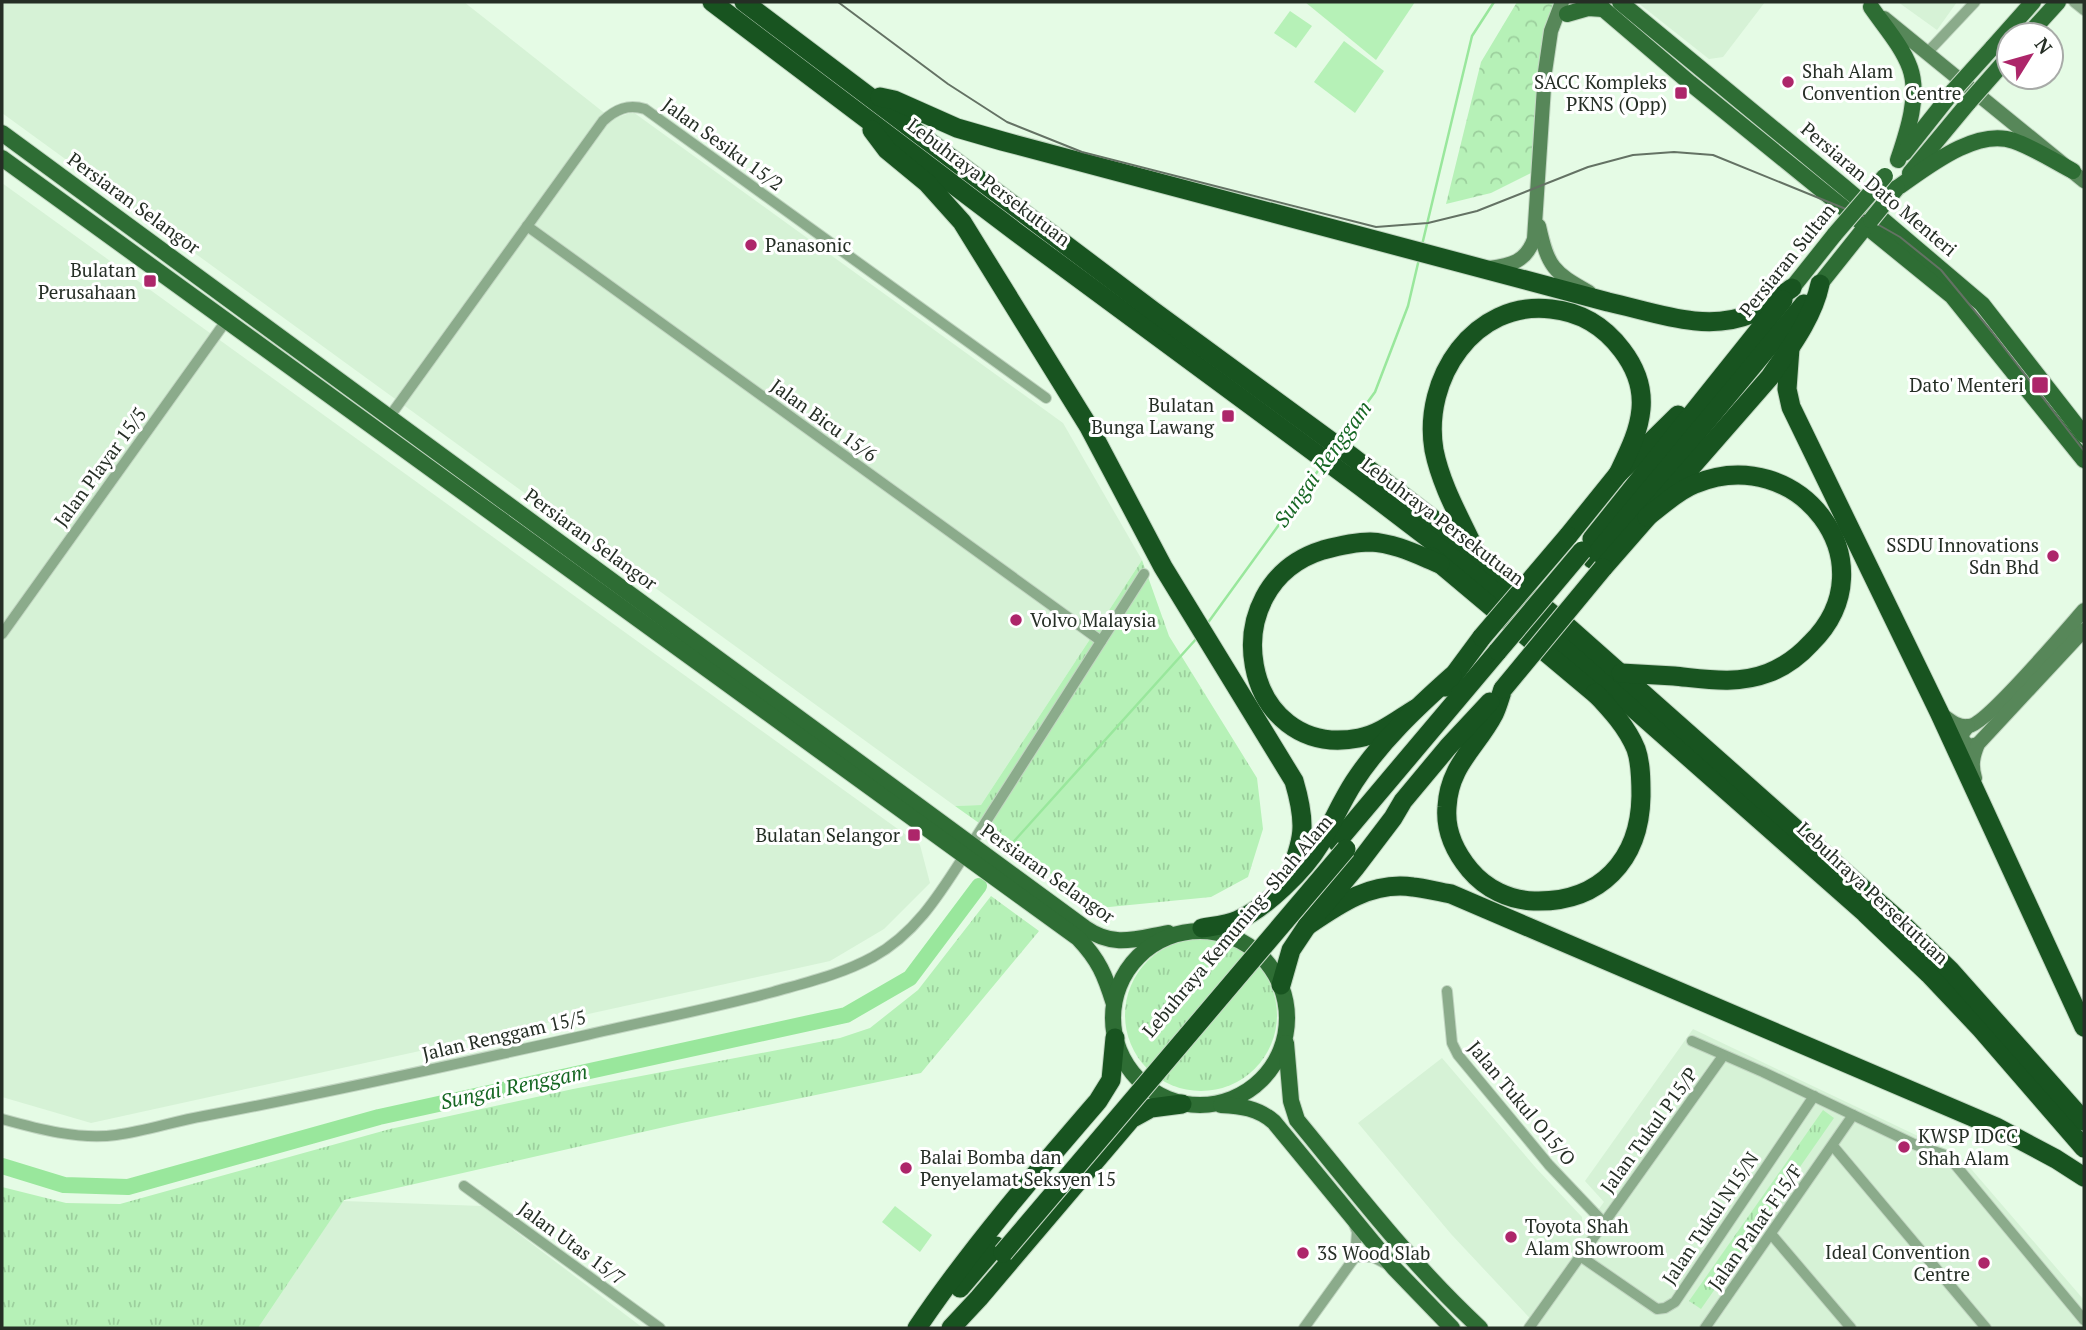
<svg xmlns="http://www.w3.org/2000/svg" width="2086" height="1330" font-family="'PT Serif',serif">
  <defs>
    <pattern id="grass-tufts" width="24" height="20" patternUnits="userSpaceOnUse" patternTransform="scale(1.75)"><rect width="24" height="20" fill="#b6f1b7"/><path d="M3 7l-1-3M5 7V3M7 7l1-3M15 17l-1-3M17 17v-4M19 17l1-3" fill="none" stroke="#9ccf9d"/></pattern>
    <pattern id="park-crowns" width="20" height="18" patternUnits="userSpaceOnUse" patternTransform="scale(1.75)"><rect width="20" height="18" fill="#b6f1b7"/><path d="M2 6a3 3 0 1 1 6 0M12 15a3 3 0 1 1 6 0" fill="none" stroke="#9ccf9d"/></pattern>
  </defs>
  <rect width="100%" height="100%" fill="#e5fbe5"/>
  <g fill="#d6f2d6">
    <polygon points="2,2 464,2 612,119 633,112 1063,423 1142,560 981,805 955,806 2,113"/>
    <polygon points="1637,2 1765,2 1723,57 1709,59"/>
    <polygon points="1898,2 1957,2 1937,30"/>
    <polygon points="2,183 920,845 930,883 884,929 830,961 91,1123 2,1097"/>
    <polygon points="1693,1029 1960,1156 2084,1300 2084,1328 1539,1328 1451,1234 1358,1123 1442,1058 1536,1168 1582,1217 1583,1231 1604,1202 1585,1181"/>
    <polygon points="343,1201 482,1206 643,1328 258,1328"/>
  </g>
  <g fill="url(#grass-tufts)">
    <polygon points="1142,560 1169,636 1257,778 1263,829 1248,877 1211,897 1099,908 955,806 981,805"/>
    <polygon points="991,896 1039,931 921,1073 682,1123 344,1200 258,1328 2,1328 2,1187 66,1203 120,1204 390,1129 573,1089 840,1038 870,1028 918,990"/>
    <circle cx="1201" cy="1015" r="76"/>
    <polygon points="1823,1110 1834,1118 1701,1309 1689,1301"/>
  </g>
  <polygon fill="url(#park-crowns)" points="1517,2 1554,2 1544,37 1533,172 1491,193 1446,204 1481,62"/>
  <g fill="#b6f1b7">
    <polygon points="1305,2 1415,2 1376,60"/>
    <polygon points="1290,11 1312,26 1296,48 1274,33"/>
    <polygon points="1344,41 1384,71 1355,113 1314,82"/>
    <polygon points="895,1206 932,1235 920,1252 882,1222"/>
  </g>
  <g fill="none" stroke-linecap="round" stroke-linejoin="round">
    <g stroke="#99e79c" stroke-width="2.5">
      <polyline points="1422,245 1472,36 1494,2"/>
      <polyline points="1340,440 1375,392 1408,306 1419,259"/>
      <polyline points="1207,624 1320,468"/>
      <polyline points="1007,849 1197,638"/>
    </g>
    <polyline stroke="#99e79c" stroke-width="16" points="2,1166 64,1185 128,1187 379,1117 846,1015 910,978 979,886"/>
    <g stroke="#c2d6c2" stroke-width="12">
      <g id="street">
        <polyline points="2074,2 2084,10"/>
        <polyline points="1926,54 1975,2"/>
        <polyline points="527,226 1101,641"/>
        <path d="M390,416L603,121C616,109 628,104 645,109L1046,398"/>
        <polyline points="2,634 226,321"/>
        <polyline points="971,845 1144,574"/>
        <polyline points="1447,991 1452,1043 1458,1055 1549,1165 1604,1223"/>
        <polyline points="1692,1041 1763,1072 1916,1145 1948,1156 2084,1320"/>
        <path d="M2,1119C38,1129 79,1140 116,1135C146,1131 175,1121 204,1116C331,1092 457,1064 582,1036C646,1021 710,1009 773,992C808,982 842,974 873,957C915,934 939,895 964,856"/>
        <polyline points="1833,1146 1986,1328"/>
        <polyline points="464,1186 660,1328"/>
        <polyline points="1771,1234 1851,1328"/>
        <polyline points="1580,1256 1657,1309 1665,1308 1675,1302 1814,1096"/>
        <polyline points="1355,1257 1373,1257 1388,1265"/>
        <polyline points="1304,1328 1355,1257 1357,1232 1353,1222"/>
        <polyline points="1529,1328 1723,1056"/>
        <polyline points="1705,1328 1853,1115"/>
      </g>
    </g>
    <g stroke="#c2d6c2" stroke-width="16">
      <g id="secondary">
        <polyline points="1884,18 2084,181"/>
        <path d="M1539,226C1548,267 1553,272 1589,292"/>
        <path d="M1489,268C1511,265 1526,262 1534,239L1545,72L1551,31L1562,2"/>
        <path d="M1940,713C1948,719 1958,728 1969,726C1987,724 2068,628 2084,610"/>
        <polyline points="1968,726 1962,734 1963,741 1969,746 1978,744"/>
        <path d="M1975,778C1971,765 1973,756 1978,744L2084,630"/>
      </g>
    </g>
    <g stroke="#c2d6c2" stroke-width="18">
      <g id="primary">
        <polyline points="1595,2 1690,83 1952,296 2084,460"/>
        <polyline points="1620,2 1844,187 1982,304 2084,435"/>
        <path d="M1871,7C1884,26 1902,46 1910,68C1920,96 1907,133 1898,160"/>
        <polyline points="1567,14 1588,8 1603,9"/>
        <polyline points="2028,35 2058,2"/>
        <polyline points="1992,48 2033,2"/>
        <path d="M2,133L1085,928C1114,948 1135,939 1168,933"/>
        <polyline points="1904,153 1954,90"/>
        <path d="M2,158L1078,938C1099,960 1105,975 1114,1004"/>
        <polyline points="1910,173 1969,102"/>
        <path d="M1897,188C1926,168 1976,127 2014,141C2034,148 2054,161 2073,171"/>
        <polyline points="1820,284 1871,220"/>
        <polyline points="1792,288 1835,234"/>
        <circle cx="1200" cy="1018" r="87"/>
        <path d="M1286,1043L1291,1101L1297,1120C1357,1193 1411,1264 1480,1328"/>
        <path d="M1221,1105C1241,1106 1258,1108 1274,1122L1394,1268L1452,1328"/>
      </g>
    </g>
    <g stroke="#c2d6c2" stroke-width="21">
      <g id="highway">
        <polyline points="712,2 1016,232 1360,486 1521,609 1865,913 1929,974 1981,1029 2084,1148"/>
        <polyline points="744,2 1152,310 1351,456 1476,552 1567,626 1894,916 1950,970 2084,1121"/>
        <path d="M880,97L894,100L957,128L1002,141L1608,302C1654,312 1705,333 1751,314C1765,308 1779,297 1792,288"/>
        <path d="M872,130L887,150L927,183L962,222L1089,427L1163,567L1294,781C1307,825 1304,839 1287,881"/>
        <polyline points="1790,348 1787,389 1791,407 1939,712 2084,1027"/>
        <polyline points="1568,536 1618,474 1678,415"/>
        <polyline points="1592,539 1783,300"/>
        <path d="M1474,548C1459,516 1441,485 1434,450C1422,379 1474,300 1551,309C1581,312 1604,326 1622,350C1635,367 1643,387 1641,409C1639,432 1628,453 1618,474"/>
        <polyline points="1432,557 1605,702"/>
        <polyline points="1592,559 1804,304"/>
        <path d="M1603,568L1770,377C1789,349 1813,318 1820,284"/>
        <path d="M1621,673C1638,674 1656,675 1674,676C1705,679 1737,685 1768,673C1784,667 1800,655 1811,643C1892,563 1798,441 1695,484C1677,491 1662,506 1647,517"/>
        <polyline points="1445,687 1482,637"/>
        <path d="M1503,689C1500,697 1498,706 1494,714C1477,747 1449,765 1447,807C1445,830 1455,852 1470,870C1486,889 1509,900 1534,901C1600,903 1640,860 1641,796C1641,781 1641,763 1636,749C1627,727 1611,710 1595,693"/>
        <path d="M1415,709C1397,720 1380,734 1359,738C1241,761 1210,585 1323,550C1338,546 1354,542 1370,542C1395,543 1418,555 1440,564"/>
        <polyline points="1337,842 1498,651"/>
        <path d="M1307,926C1339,904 1372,881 1413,887C1425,888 1438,892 1451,894L1996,1127L2056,1159L2084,1177"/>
        <path d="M1202,928C1214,926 1228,925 1238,920C1266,908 1305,869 1320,844C1332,824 1341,802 1354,782C1380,742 1416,708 1452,676"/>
        <polyline points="1281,985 1291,950 1307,926 1355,868 1393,818 1403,801 1448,747 1490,702"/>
        <polyline points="960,1288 996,1246"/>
        <path d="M917,1328C971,1248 1035,1174 1098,1101L1111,1080L1115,1038"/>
        <polyline points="951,1328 979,1298 1131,1119 1151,1108 1182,1104"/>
      </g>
    </g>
    <use href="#street" stroke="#8bab8b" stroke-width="10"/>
    <use href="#secondary" stroke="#578759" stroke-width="14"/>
    <use href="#primary" stroke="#2e6d34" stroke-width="16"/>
    <use href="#highway" stroke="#185420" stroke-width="19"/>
    <polyline stroke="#647264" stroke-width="2" points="838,2 948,84 1007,122 1082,152 1376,227 1428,223 1477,211 1588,167 1633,155 1674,152 1713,155 1863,216 1900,237 1941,270 1992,332 2084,451"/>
    <g stroke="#c2d6c2" stroke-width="18" stroke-linecap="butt">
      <g id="primary-bridge">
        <polyline points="1954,90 1992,48"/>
        <polyline points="1969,102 2006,60"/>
        <polyline points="1871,220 1897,188"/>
        <polyline points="1835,234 1885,176"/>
      </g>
    </g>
    <g stroke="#c2d6c2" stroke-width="21" stroke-linecap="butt">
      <g id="highway-bridge">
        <polyline points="1482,637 1568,536"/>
        <polyline points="1498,651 1582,551"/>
        <polyline points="1503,689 1603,568"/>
        <polyline points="1003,1253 1346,849"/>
      </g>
    </g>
    <use href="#primary-bridge" stroke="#2e6d34" stroke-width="16"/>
    <use href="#highway-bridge" stroke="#185420" stroke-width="19"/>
  </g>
  <g fill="#ad266a" stroke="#fff" stroke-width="2.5">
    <circle cx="1788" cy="82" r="7"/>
    <rect x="1674" y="86" width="14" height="14" rx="3.5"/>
    <circle cx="751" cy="245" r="7"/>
    <rect x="143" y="274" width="14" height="14" rx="3.5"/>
    <rect x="2031" y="376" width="18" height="18" rx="3.5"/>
    <rect x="1221" y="409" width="14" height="14" rx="3.5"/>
    <circle cx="2053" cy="556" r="7"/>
    <circle cx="1016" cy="620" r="7"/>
    <rect x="907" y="828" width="14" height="14" rx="3.5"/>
    <circle cx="1904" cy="1147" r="7"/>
    <circle cx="906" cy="1168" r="7"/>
    <circle cx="1511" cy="1237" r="7"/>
    <circle cx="1303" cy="1253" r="7"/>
    <circle cx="1984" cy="1263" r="7"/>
  </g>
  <g text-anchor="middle" stroke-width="6" stroke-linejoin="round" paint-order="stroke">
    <g font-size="19" fill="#252e25" stroke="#fff" text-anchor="start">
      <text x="1802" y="78">Shah Alam<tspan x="1802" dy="22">Convention Centre</tspan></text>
      <text x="1667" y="89" text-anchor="end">SACC Kompleks<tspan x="1667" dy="22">PKNS (Opp)</tspan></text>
      <text x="765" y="252">Panasonic</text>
      <text x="136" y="277" text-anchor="end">Bulatan<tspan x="136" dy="22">Perusahaan</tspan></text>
      <text x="2024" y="392" text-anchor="end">Dato' Menteri</text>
      <text x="1214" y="412" text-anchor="end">Bulatan<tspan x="1214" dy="22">Bunga Lawang</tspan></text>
      <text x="2039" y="552" text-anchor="end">SSDU Innovations<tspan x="2039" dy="22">Sdn Bhd</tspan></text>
      <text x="1030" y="627">Volvo Malaysia</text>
      <text x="900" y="842" text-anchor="end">Bulatan Selangor</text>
      <text x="1918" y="1143">KWSP IDCC<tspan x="1918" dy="22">Shah Alam</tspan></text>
      <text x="920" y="1164">Balai Bomba dan<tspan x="920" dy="22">Penyelamat Seksyen 15</tspan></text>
      <text x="1525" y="1233">Toyota Shah<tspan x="1525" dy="22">Alam Showroom</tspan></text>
      <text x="1970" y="1259" text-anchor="end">Ideal Convention<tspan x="1970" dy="22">Centre</tspan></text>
      <text x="1317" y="1260">3S Wood Slab</text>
    </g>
    <g font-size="19" fill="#252e25" stroke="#fff">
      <text transform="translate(723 144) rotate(36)" y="7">Jalan Sesiku 15/2</text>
      <text transform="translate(989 182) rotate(37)" y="7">Lebuhraya Persekutuan</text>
      <text transform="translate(1879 189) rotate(40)" y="7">Persiaran Dato Menteri</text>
      <text transform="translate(134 203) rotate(36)" y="7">Persiaran Selangor</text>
      <text transform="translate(1787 260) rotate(-51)" y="7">Persiaran Sultan</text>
      <text transform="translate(824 420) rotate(36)" y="7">Jalan Bicu 15/6</text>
      <text transform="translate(100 467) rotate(-54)" y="7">Jalan Playar 15/5</text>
      <text transform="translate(1443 521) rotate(37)" y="7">Lebuhraya Persekutuan</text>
      <text transform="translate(591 539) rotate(36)" y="7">Persiaran Selangor</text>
      <text transform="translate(1048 873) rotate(35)" y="7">Persiaran Selangor</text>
      <text transform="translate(1873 893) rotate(43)" y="7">Lebuhraya Persekutuan</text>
      <text transform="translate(1237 926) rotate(-50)" y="7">Lebuhraya Kemuning–Shah Alam</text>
      <text transform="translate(504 1035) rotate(-13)" y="7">Jalan Renggam 15/5</text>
      <text transform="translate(1522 1103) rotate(50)" y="7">Jalan Tukul O15/O</text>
      <text transform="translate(1649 1130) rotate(-54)" y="7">Jalan Tukul P15/P</text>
      <text transform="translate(1710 1218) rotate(-56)" y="7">Jalan Tukul N15/N</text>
      <text transform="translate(1755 1227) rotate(-55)" y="7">Jalan Pahat F15/F</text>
      <text transform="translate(572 1243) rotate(36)" y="7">Jalan Utas 15/7</text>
    </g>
    <g font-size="21" font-style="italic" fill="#166723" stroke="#fff">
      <text transform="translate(1323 464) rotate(-54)" y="7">Sungai Renggam</text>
      <text transform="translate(514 1087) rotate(-12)" y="7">Sungai Renggam</text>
    </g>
  </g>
  <rect width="2086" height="1330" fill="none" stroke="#252e25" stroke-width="7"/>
  <g transform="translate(2030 56) rotate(53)"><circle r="33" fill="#ffffff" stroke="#a8aba8" stroke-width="2"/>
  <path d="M0-5L12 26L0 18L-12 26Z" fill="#ad266a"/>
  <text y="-10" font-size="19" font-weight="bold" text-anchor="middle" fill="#252e25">N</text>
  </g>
</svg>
